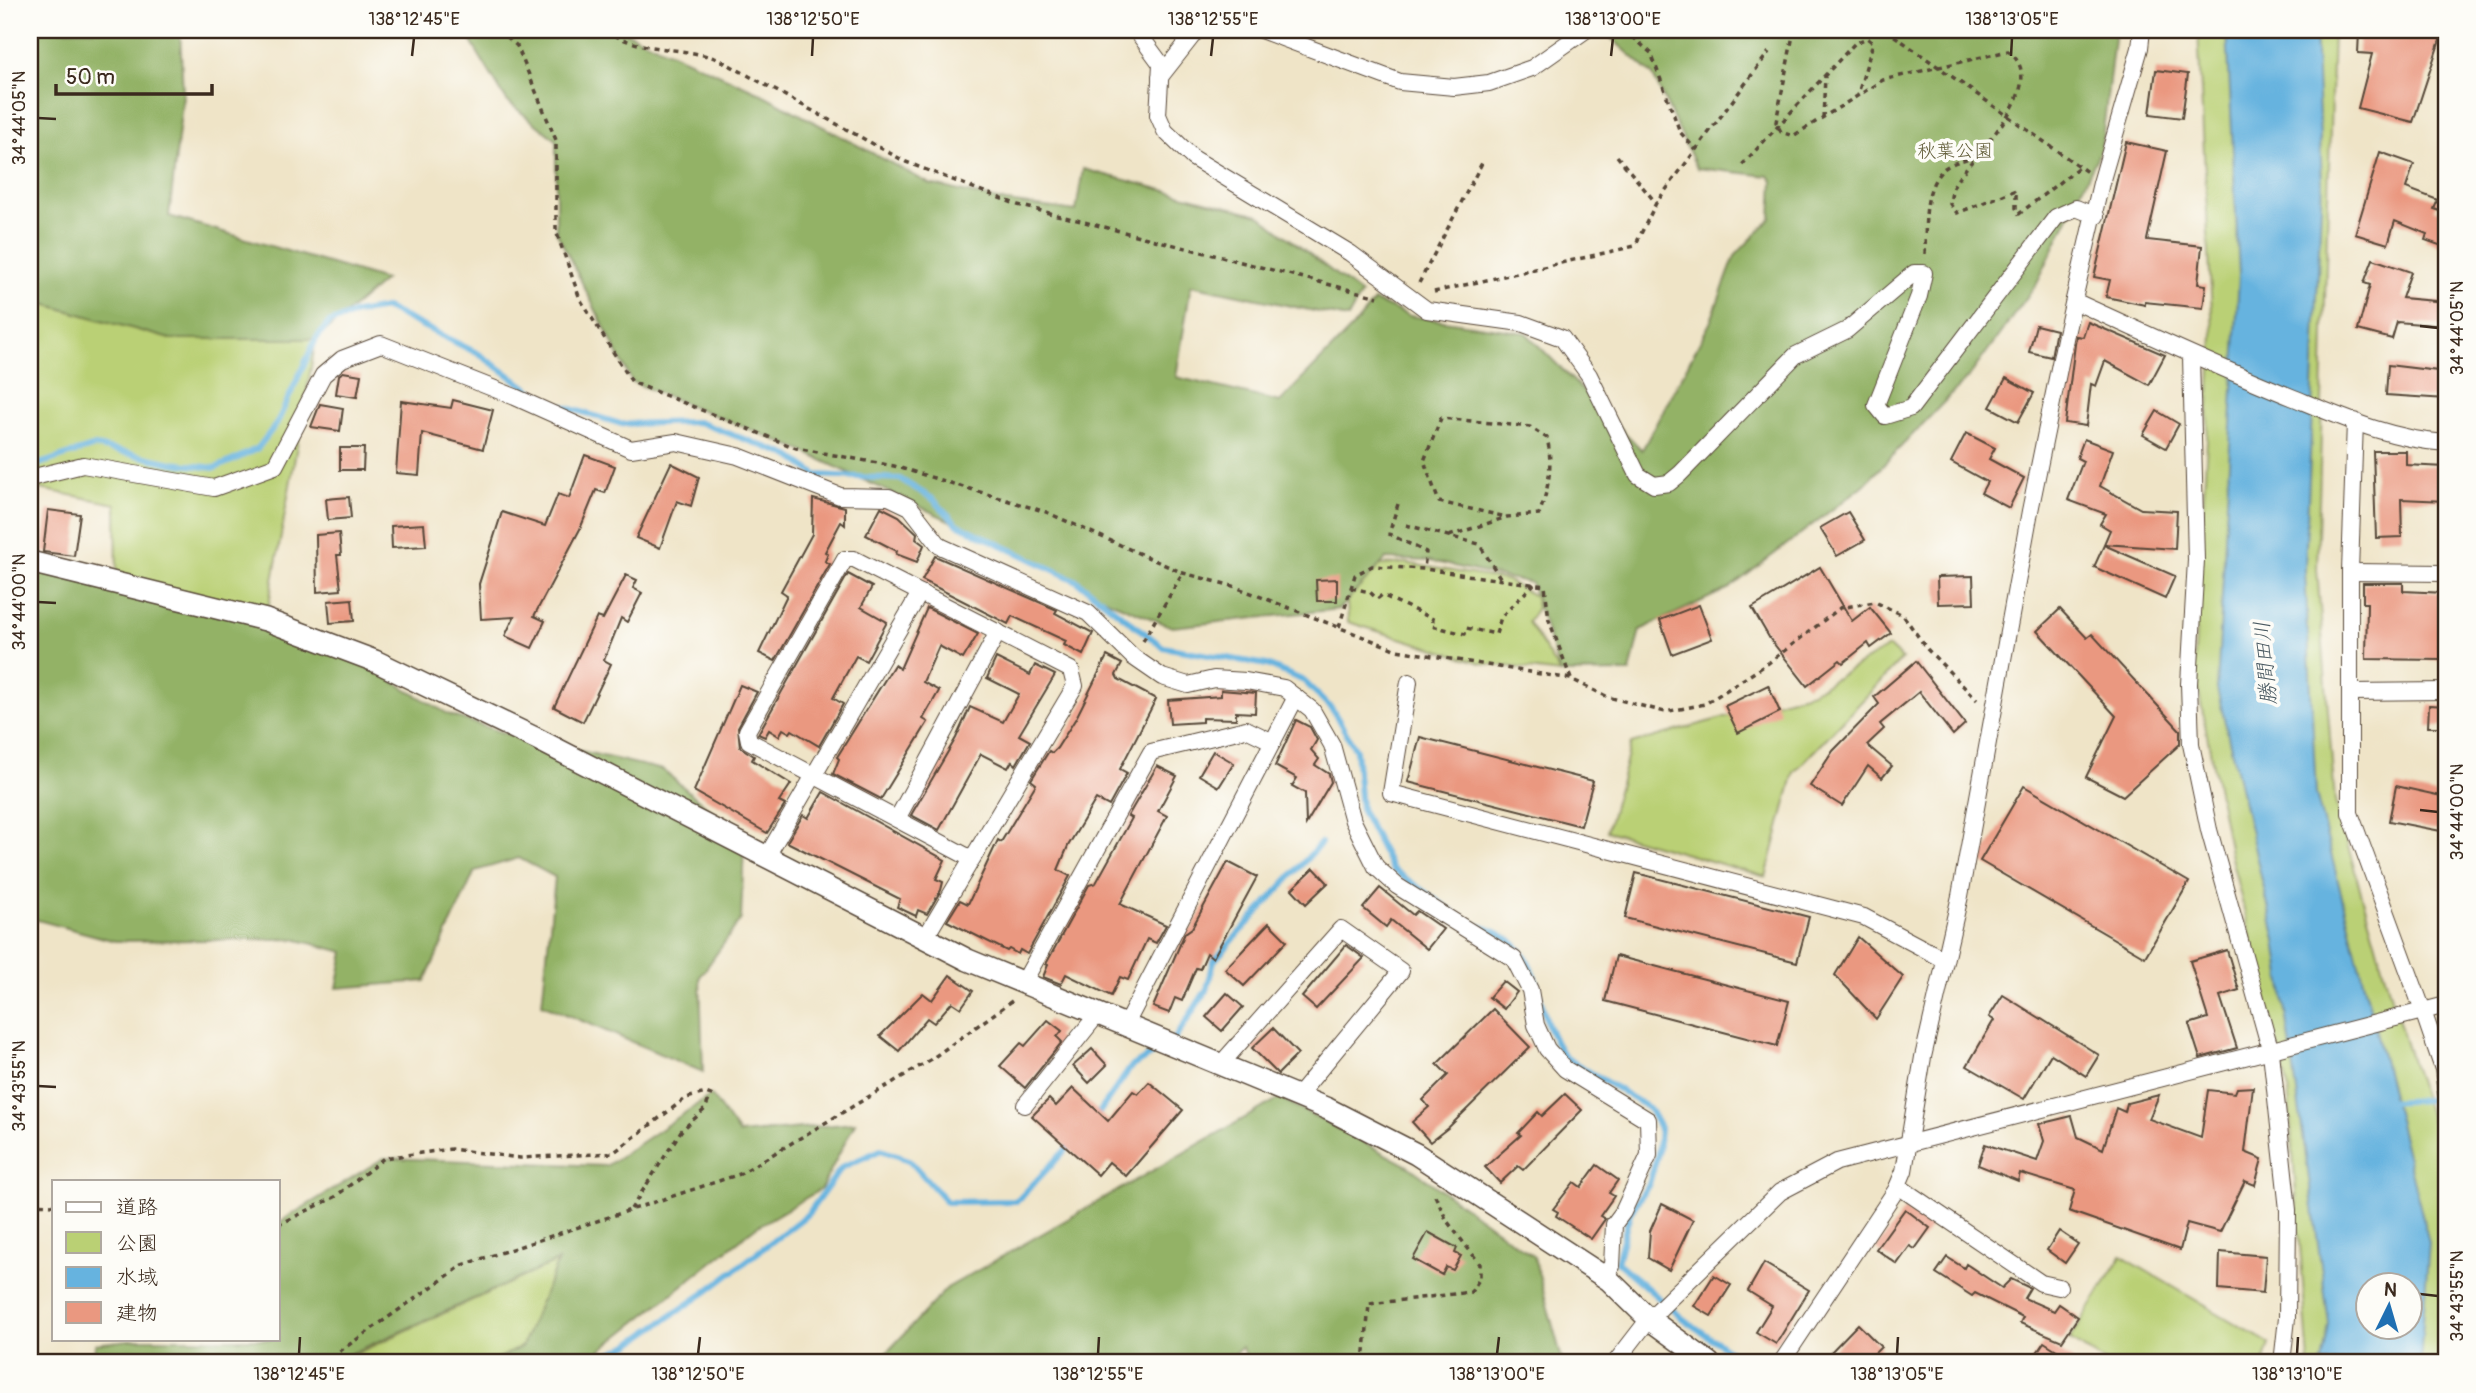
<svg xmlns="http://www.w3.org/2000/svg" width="2476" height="1393" font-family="Pangolin,'Klee One',sans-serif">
  <rect width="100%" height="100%" fill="#fdfcf7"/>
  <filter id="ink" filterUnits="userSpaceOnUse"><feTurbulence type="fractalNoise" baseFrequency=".0143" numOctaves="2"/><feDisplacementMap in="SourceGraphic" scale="14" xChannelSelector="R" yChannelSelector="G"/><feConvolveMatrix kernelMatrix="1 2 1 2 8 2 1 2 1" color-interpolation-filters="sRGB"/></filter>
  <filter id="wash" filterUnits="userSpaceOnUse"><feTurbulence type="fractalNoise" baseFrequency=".00686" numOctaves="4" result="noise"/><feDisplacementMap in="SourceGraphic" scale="28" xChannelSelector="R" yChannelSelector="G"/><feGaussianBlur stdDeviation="1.57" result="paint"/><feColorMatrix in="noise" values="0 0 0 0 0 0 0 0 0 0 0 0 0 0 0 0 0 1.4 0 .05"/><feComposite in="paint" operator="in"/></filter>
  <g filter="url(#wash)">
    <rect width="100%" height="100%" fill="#efe4c7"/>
    <g fill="#bad074" stroke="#7a7d49" stroke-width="2" fill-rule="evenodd">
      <path d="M2198,30H2333L2317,569L2335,801L2391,997L2446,1167V1363H2309L2288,1087L2230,853L2194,668L2213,335ZM2368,1284H2410V1326H2368Z"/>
      <polygon points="30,300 170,339 316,339 266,620 117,583 116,504 30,487"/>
      <polygon points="1405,563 1506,580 1535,596 1537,608 1528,622 1560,673 1481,663 1348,622 1347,601 1372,566"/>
      <polygon points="1889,647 1902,659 1794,772 1766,877 1607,831 1631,744 1812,692"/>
      <polygon points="2121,1256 2270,1344 2264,1363 2107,1363 2070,1340"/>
      <polygon points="559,1260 522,1347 491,1363 336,1363"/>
    </g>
    <g fill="#93b266" stroke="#676e42" stroke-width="2">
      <polygon points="30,30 180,30 183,95 169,216 385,280 316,339 170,339 30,300"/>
      <polygon points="464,30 621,30 758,92 930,184 1006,202 1076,211 1083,169 1259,215 1361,294 1348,318 1191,285 1176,377 1280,402 1352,328 1374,301 1410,316 1526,333 1642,450 1710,323 1735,256 1771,218 1773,181 1769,176 1697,168 1652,74 1602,30 2115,30 2101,149 2037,283 1970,375 1864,485 1730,588 1640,630 1630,672 1560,673 1531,583 1430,561 1386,559 1339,609 1172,627 1100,597 1077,581 796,448 632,382 556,231 556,140 507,101"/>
      <polygon points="30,561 325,641 450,715 507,734 663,770 713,812 744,845 741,919 700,977 703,1072 542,1004 555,877 519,858 475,871 425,981 337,988 344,952 294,939 115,941 30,918"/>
      <polygon points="711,1095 739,1134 855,1123 821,1189 755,1228 584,1363 491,1363 522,1346 558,1261 330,1363 94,1363 95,1344 137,1339 278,1339 278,1223 384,1158 606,1166"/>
      <polygon points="1280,1098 1408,1166 1534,1257 1563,1363 1247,1363 1242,1347 1225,1363 877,1363 947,1288"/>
    </g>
    <path fill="#66b3df" stroke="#506e7e" stroke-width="2" fill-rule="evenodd" d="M2227,30H2315L2322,182L2305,570L2316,794L2429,1242L2420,1363H2322L2329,1324L2276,940L2217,689L2239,275ZM2368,1284H2410V1326H2368Z"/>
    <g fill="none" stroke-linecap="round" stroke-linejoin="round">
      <g stroke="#66b3df" stroke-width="6">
        <path d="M30,467L95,446L172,463L215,468L234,460L258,448L277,423L316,339L329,323L356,313L386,308L479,354L546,401L621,424L698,422L790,456L817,475L900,479L933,499L957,524L1077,581L1163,647L1267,665L1304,681L1332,709L1356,750L1361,809L1392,869L1470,924C1556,942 1525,1005 1565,1057L1649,1108L1660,1128L1658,1153L1649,1184L1630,1213L1617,1262L1682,1318L1747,1363"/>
        <polyline points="1174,1040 1207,989 1214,961 1321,843"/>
        <polyline points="2385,1102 2446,1099"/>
        <polyline points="1096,1117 1131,1067 1165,1046"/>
        <polyline points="589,1363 627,1346 706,1292 808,1214 842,1167 881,1150 909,1160 947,1202 1017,1201 1072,1143"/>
      </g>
    </g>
    <g id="blocks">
      <g fill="#ea9880">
        <polygon points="2405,30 2441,37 2413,122 2358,108 2372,54 2358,53 2359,32 2404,34"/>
        <polygon points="2156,70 2188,74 2182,118 2150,114"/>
        <polygon points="2126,142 2167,151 2147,240 2202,246 2198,284 2206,285 2203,308 2145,302 2145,305 2106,297 2110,280 2094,277"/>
        <polygon points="2380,152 2414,164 2406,188 2438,200 2434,209 2446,213 2446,233 2442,246 2425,240 2427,234 2395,221 2388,244 2355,234"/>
        <polygon points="2373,259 2411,272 2402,298 2446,302 2446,326 2397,322 2392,339 2358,330 2370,285 2364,283"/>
        <polygon points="2088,322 2165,355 2149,385 2105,361 2096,386 2091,384 2086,426 2065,423 2076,336 2083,337"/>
        <polygon points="2036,325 2056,330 2051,357 2029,352"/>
        <polygon points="2388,365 2446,372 2446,399 2386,395"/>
        <polygon points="343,372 361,375 357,397 336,394 339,375"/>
        <polygon points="2006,378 2034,393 2018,422 1990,407"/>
        <polygon points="453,400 493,410 483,449 422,433 419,475 396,473 401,401 451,408"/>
        <polygon points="320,404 343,408 340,431 311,427"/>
        <polygon points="2157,411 2179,424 2166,448 2143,435"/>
        <polygon points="1966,433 1995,448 1989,459 2024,478 2009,508 1981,493 1987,482 1951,462"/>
        <polygon points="2084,439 2113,450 2100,486 2141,509 2177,511 2175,549 2104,544 2110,530 2100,524 2106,514 2068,500 2083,461 2077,458"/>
        <polygon points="340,448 364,448 363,470 340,470"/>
        <polygon points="2373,451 2406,451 2406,465 2446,467 2446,501 2401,499 2402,537 2376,538"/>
        <polygon points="585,455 615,466 605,493 596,490 580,529 534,616 545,621 532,648 505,636 514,617 481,619 479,584 502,512 545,526 558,494 569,498"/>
        <polygon points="671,463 699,477 691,506 677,501 660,548 636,538"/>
        <polygon points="349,497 351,518 328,520 326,499"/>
        <polygon points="813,499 845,507 845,525 841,522 825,552 828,554 825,561 830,564 775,661 759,653 787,595 781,591 812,534"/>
        <polygon points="881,507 899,516 917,533 916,539 924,545 917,562 896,554 897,551 866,535"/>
        <polygon points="48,510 80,514 74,556 43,552"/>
        <polygon points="1848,512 1865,540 1837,556 1820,528"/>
        <polygon points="424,524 426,546 392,548 391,526"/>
        <polygon points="339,533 341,555 337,555 341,590 317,592 316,535"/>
        <polygon points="2104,545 2175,576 2165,599 2094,567"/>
        <polygon points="935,556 1057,610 1055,613 1093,633 1083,655 1064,645 1066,641 1012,616 1008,624 922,580"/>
        <polygon points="1820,567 1852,621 1870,607 1891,633 1871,648 1868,643 1843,663 1840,660 1807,686 1770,639 1752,608"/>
        <polygon points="848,574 872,587 861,607 887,622 866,661 856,656 833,698 843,704 819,746 792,730 790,733 783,729 779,736 769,730 765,737 758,734"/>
        <polygon points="626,575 637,580 633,588 642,593 627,622 621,618 604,660 611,664 583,722 554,707 597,617 603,619"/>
        <polygon points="1973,576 1974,603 1938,604 1937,577"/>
        <polygon points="1337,579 1337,601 1317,601 1316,580"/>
        <polygon points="2363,583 2403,583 2403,591 2446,593 2441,660 2366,659 2367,603 2363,603"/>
        <polygon points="352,599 354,621 330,623 328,601"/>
        <polygon points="1699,605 1712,639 1672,654 1660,620"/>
        <polygon points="927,608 978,634 963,659 939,646 923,682 939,691 923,719 928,722 881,799 833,774 839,759 837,757 894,665 900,669"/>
        <polygon points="2060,609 2087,638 2092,634 2180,730 2180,744 2123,796 2086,777 2116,716 2037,631"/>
        <polygon points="1107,656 1122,664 1116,675 1118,679 1156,699 1120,769 1127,773 1109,806 1096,799 1068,846 1058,870 1070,876 1027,954 1020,950 1018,954 1009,949 1007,951 947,921 960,900 968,904 998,840 1001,842 1036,784 1031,780 1049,751 1052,753 1057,748 1076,718"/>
        <polygon points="996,658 1030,675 1035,665 1055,675 1019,735 1030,741 1016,765 1012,761 1008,768 981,754 939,830 911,815 956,738 970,707 1003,722 1019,694 987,678"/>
        <polygon points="1916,661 1965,724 1953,735 1919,692 1880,724 1884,729 1867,745 1892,766 1882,778 1868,766 1842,806 1810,786 1833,751 1879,704 1874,697"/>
        <polygon points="740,685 757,692 738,727 740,747 754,756 752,760 791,784 779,802 785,805 767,833 694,791"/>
        <polygon points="1768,685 1780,712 1738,733 1725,706"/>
        <polygon points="1221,690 1256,693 1255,713 1236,712 1236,719 1202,718 1202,722 1170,724 1168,700 1221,696"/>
        <polygon points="2429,705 2446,706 2446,727 2428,727"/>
        <polygon points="1296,720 1310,727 1317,740 1311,750 1319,759 1315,765 1329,774 1331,782 1306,824 1305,793 1292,786 1297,778 1275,766"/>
        <polygon points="1420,737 1593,781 1581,826 1408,782"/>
        <polygon points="1213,751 1234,763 1219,787 1199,775"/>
        <polygon points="1157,766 1177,776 1158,811 1167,816 1120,904 1166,925 1156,943 1147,939 1128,980 1120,977 1111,996 1066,974 1061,984 1043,977 1048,965 1046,964 1089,885 1096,883 1132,818 1128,816"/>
        <polygon points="2024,786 2189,882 2145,957 1980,861"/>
        <polygon points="2396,786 2446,797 2446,832 2389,821"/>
        <polygon points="823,792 945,860 936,879 943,882 941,890 927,914 918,910 916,916 897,907 900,899 787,842 803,815 808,818"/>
        <polygon points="1228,862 1257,877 1213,958 1207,953 1200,969 1196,968 1182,1001 1175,998 1169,1013 1153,1007 1185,933 1192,928"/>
        <polygon points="1314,868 1328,883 1306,904 1292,889"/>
        <polygon points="1636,873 1809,917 1797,962 1625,918"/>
        <polygon points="1380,888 1413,915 1417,911 1443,929 1427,949 1391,920 1386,927 1363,908"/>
        <polygon points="1269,923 1287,941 1244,986 1225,969"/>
        <polygon points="1858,937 1903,977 1876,1019 1835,975"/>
        <polygon points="1346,945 1364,958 1316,1009 1302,997"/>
        <polygon points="2227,950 2239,990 2220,996 2237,1048 2200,1058 2189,1024 2208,1018 2190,961"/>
        <polygon points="1616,956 1789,1001 1777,1046 1605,1001"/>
        <polygon points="950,975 973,991 961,1008 952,1002 934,1023 927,1018 899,1051 880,1036 923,993 932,1000"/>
        <polygon points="1503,981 1517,992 1504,1009 1489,997"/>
        <polygon points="1227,993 1243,1007 1222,1031 1206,1017"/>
        <polygon points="2003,995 2099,1055 2086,1076 2051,1054 2024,1099 1967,1066 1994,1020 1989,1017"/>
        <polygon points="1493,1009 1530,1047 1449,1127 1430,1142 1412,1122 1429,1107 1423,1100 1448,1075 1437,1064"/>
        <polygon points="1048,1020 1062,1031 1057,1037 1062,1042 1025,1088 1000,1066 1021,1043 1025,1046"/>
        <polygon points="1273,1028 1298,1054 1278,1074 1252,1048"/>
        <polygon points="1092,1049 1107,1065 1089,1083 1073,1066"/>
        <polygon points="1149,1082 1183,1110 1126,1176 1109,1162 1098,1175 1032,1116 1049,1099 1056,1106 1073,1088 1108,1121 1133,1091 1138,1094"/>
        <polygon points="2253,1087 2245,1152 2262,1159 2255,1185 2245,1181 2220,1232 2187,1223 2180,1250 2069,1211 2075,1190 2020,1173 2018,1181 1978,1165 1985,1144 2037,1161 2044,1141 2039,1124 2072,1116 2078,1137 2103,1149 2116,1108 2125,1112 2127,1103 2159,1095 2149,1119 2201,1138 2208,1090 2235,1093 2237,1088"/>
        <polygon points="1565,1094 1582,1110 1523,1170 1518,1166 1500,1183 1485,1167 1521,1135 1518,1133 1538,1112 1542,1116"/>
        <polygon points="1597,1165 1618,1180 1609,1193 1614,1196 1600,1216 1605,1219 1591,1239 1556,1216 1558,1212 1553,1209 1574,1182 1581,1187"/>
        <polygon points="1662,1204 1693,1220 1669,1270 1648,1258 1650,1231"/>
        <polygon points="1905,1209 1930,1228 1915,1249 1910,1246 1897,1264 1876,1249"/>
        <polygon points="2059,1231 2078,1244 2065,1263 2047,1250"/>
        <polygon points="1428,1232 1457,1248 1455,1253 1461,1256 1453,1270 1446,1267 1442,1275 1413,1259"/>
        <polygon points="2220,1252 2266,1256 2263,1293 2219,1289"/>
        <polygon points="1947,1257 1964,1268 1966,1264 2002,1288 2011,1279 2030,1288 2024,1298 2054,1311 2059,1304 2078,1317 2062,1341 2020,1323 2023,1317 1975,1293 1972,1296 1936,1273"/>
        <polygon points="1764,1263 1809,1290 1776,1344 1756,1332 1772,1306 1748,1291"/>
        <polygon points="1714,1275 1731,1285 1711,1316 1694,1306"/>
        <polygon points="1858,1324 1881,1347 1865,1363 1836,1363 1828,1355"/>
        <polygon points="2044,1342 2077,1363 2030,1363"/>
      </g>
    </g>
  </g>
  <g filter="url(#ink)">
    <use href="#blocks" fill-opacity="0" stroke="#564637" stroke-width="2"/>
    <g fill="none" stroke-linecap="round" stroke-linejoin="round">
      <g stroke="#564637" stroke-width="18">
        <g id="minor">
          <polyline points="1136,30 1161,64 1158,115 1165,131 1193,158 1350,253 1427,310 1521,323 1562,338 1589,375 1638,475 1654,485 1669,483 1680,474 1796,355 1847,330 1914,273 1924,273 1919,296 1876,405 1885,416 1911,408 2056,217 2076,208 2096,216"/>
          <polyline points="1261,30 1400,82 1454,87 1489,83 1532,68 1586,30"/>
          <polyline points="1160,77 1197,30"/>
          <path d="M2074,301C2147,334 2219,368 2294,398C2343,418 2393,440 2446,443"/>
          <polyline points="2191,356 2196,560 2189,684 2191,744 2209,830 2271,1052 2288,1210 2287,1318 2282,1363"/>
          <polyline points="2355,421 2350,572 2350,813 2423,1011 2443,1069 2446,1093"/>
          <polyline points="30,478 83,465 214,488 275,466 323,375 342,359 381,344 515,397 631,449 676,442 738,456 840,496 889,497 910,507 940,546 1088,613 1133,657 1162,677 1188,685 1214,679 1246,681 1284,688 1312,710 1332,745 1353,821 1376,867 1397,886 1514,959 1530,990 1536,1025 1547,1049 1565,1069 1648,1120 1649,1155 1623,1212 1614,1224 1612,1266 1602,1276"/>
          <polyline points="2350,572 2446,573"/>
          <polyline points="1409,682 1391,793 1864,917 1945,960"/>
          <polyline points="2350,692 2446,691"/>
          <polyline points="897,819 998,632"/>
          <polyline points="767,856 920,593"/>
          <polyline points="925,938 1075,686 1071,670 854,559 845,559 747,731 749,741 972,859"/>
          <polyline points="1022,985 1151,752 1246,729 1273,742"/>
          <polyline points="1125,1026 1296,697"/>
          <polyline points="1220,1065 1341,929 1401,971 1297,1097"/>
          <polyline points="1025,1105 1097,1015"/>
          <polyline points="1898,1186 2041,1283 2059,1287"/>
          <polyline points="1615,1363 1649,1319 1780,1192 1837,1162 2446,1005"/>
          <polyline points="1781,1363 1896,1190 1904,1171 1923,1057 1960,896 2030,511 2066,334 2101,183 2140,48 2142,30"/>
        </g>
      </g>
      <g stroke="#564637" stroke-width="24">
        <polyline id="tertiary" points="30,562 266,620 375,661 535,738 968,960 1328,1109 1416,1154 1609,1280 1649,1319 1709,1363"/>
      </g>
      <g stroke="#564637" stroke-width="3.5" stroke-dasharray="5 5" stroke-linecap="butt">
        <polyline points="500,30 517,46 556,140 556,231 580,299 632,382 796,448 894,466 1046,512 1183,573 1233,586 1397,650 1571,679 1608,697 1665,712 1705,704 1767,664 1840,608 1875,602 1903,615 1927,649 1977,700"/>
        <path d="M606,30C638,53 684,46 720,60L906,162L1018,205L1378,297"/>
        <polyline points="1625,30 1651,53 1680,132 1696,150"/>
        <path d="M1794,30L1776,122L1781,132L1793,136L1883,80L2008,51C2053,85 1975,152 1955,183C1952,188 1951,197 1950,204L1957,213L2016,190V208L2019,214L2079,167"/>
        <polyline points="1886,30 2087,172"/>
        <polyline points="1823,118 1825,77"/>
        <polyline points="1617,156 1656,203"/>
        <polyline points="1742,165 1855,43 1867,38 1873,43 1858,94"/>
        <path d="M1925,254C1926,229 1922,186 1945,168C1953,162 1968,159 1977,156"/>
        <polyline points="1419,283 1483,161"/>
        <polyline points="1434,292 1635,246 1656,203 1769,52"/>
        <polyline points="1398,504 1389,534 1426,552 1424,569"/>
        <polyline points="1406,525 1479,544 1501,579"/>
        <path d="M1449,536L1507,517L1539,514C1549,489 1553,463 1547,438L1530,427L1441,418L1424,461L1439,502L1507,517"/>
        <polyline points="1351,588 1370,592 1377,599 1382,595 1433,619 1432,626 1465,634 1466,628 1496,634 1501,617 1534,584"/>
        <polyline points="1339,627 1355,575 1372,566 1424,569 1545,586 1549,620 1571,679"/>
        <polyline points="1143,641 1183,573"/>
        <polyline points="30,1204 54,1205"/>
        <polyline points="278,1225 335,1197 384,1158 451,1149 520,1158 613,1153 686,1098 706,1093 711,1095 705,1109 681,1131 631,1209"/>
        <polyline points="323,1363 463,1265 740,1174 930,1060 1012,1001"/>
        <polyline points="1364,1363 1369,1304 1471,1292 1480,1278 1480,1264 1447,1221 1433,1191"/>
      </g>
      <use href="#minor" stroke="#fff" stroke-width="16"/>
      <use href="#tertiary" stroke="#fff" stroke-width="21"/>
    </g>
  </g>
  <path fill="none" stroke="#3b2a1e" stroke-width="2.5" d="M412,56L414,38M812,56L813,38M1211,56L1213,38M1611,56L1613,38M2011,56L2012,38M38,118L56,119M2420,326L2438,328M38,602L56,603M2420,810L2438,812M38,1086L56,1087M2420,1294L2438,1296M299,1354L300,1337M698,1354L700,1337M1098,1354L1099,1337M1497,1354L1499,1337M1897,1354L1898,1337M2297,1354L2298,1337"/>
  <g text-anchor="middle" stroke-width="7" stroke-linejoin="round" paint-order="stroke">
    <g font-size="19" fill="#615c38" stroke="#fdfcf7">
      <text x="1955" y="157">秋葉公園</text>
    </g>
    <g font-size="21" font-style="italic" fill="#4a5a62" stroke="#fdfcf7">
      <text transform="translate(2265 663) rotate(-95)" y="7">勝間田川</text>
    </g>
  </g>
  <rect width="2476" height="1393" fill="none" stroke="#fdfcf7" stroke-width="77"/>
  <rect x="52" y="1180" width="228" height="161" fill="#fdfcf7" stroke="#afa8a0" stroke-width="2"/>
  <rect x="66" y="1202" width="35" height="10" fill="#ffffff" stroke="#afa8a0" stroke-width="2"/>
  <text x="116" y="1214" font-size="21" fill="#3b2a1e">道路</text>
  <rect x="66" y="1232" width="35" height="21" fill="#bad074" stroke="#afa8a0" stroke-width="2"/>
  <text x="116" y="1250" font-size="21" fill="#3b2a1e">公園</text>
  <rect x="66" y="1267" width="35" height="21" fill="#66b3df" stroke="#afa8a0" stroke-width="2"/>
  <text x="116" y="1284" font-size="21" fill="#3b2a1e">水域</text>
  <rect x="66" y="1302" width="35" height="21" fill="#ea9880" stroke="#afa8a0" stroke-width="2"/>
  <text x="116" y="1320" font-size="21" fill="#3b2a1e">建物</text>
  <g transform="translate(2389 1306) rotate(5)"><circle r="33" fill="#fdfcf7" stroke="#afa8a0" stroke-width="2"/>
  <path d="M0-5L12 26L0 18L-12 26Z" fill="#1f6fb2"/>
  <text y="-10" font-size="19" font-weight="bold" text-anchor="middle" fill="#3b2a1e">N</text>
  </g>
  <path d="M56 84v10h156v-10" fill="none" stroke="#3b2a1e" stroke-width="3.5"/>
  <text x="66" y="84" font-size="21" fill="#3b2a1e" stroke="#fdfcf7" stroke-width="5" paint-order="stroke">50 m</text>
  <rect x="38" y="38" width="2400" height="1316" fill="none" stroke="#3b2a1e" stroke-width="2.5"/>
  <g font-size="18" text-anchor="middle" fill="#3b2a1e">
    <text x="414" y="25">138°12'45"E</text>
    <text x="813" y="25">138°12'50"E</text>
    <text x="1213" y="25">138°12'55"E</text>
    <text x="1613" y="25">138°13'00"E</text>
    <text x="2012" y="25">138°13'05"E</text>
    <text transform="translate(19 118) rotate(-90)" y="6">34°44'05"N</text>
    <text transform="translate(2457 328) rotate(-90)" y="6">34°44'05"N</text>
    <text transform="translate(19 602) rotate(-90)" y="6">34°44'00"N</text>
    <text transform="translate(2457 812) rotate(-90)" y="6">34°44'00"N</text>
    <text transform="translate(19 1086) rotate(-90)" y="6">34°43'55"N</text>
    <text transform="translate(2457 1296) rotate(-90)" y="6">34°43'55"N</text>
    <text x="299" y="1380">138°12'45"E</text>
    <text x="698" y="1380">138°12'50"E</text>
    <text x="1098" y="1380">138°12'55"E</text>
    <text x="1497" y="1380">138°13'00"E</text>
    <text x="1897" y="1380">138°13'05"E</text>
    <text x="2297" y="1380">138°13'10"E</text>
  </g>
</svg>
